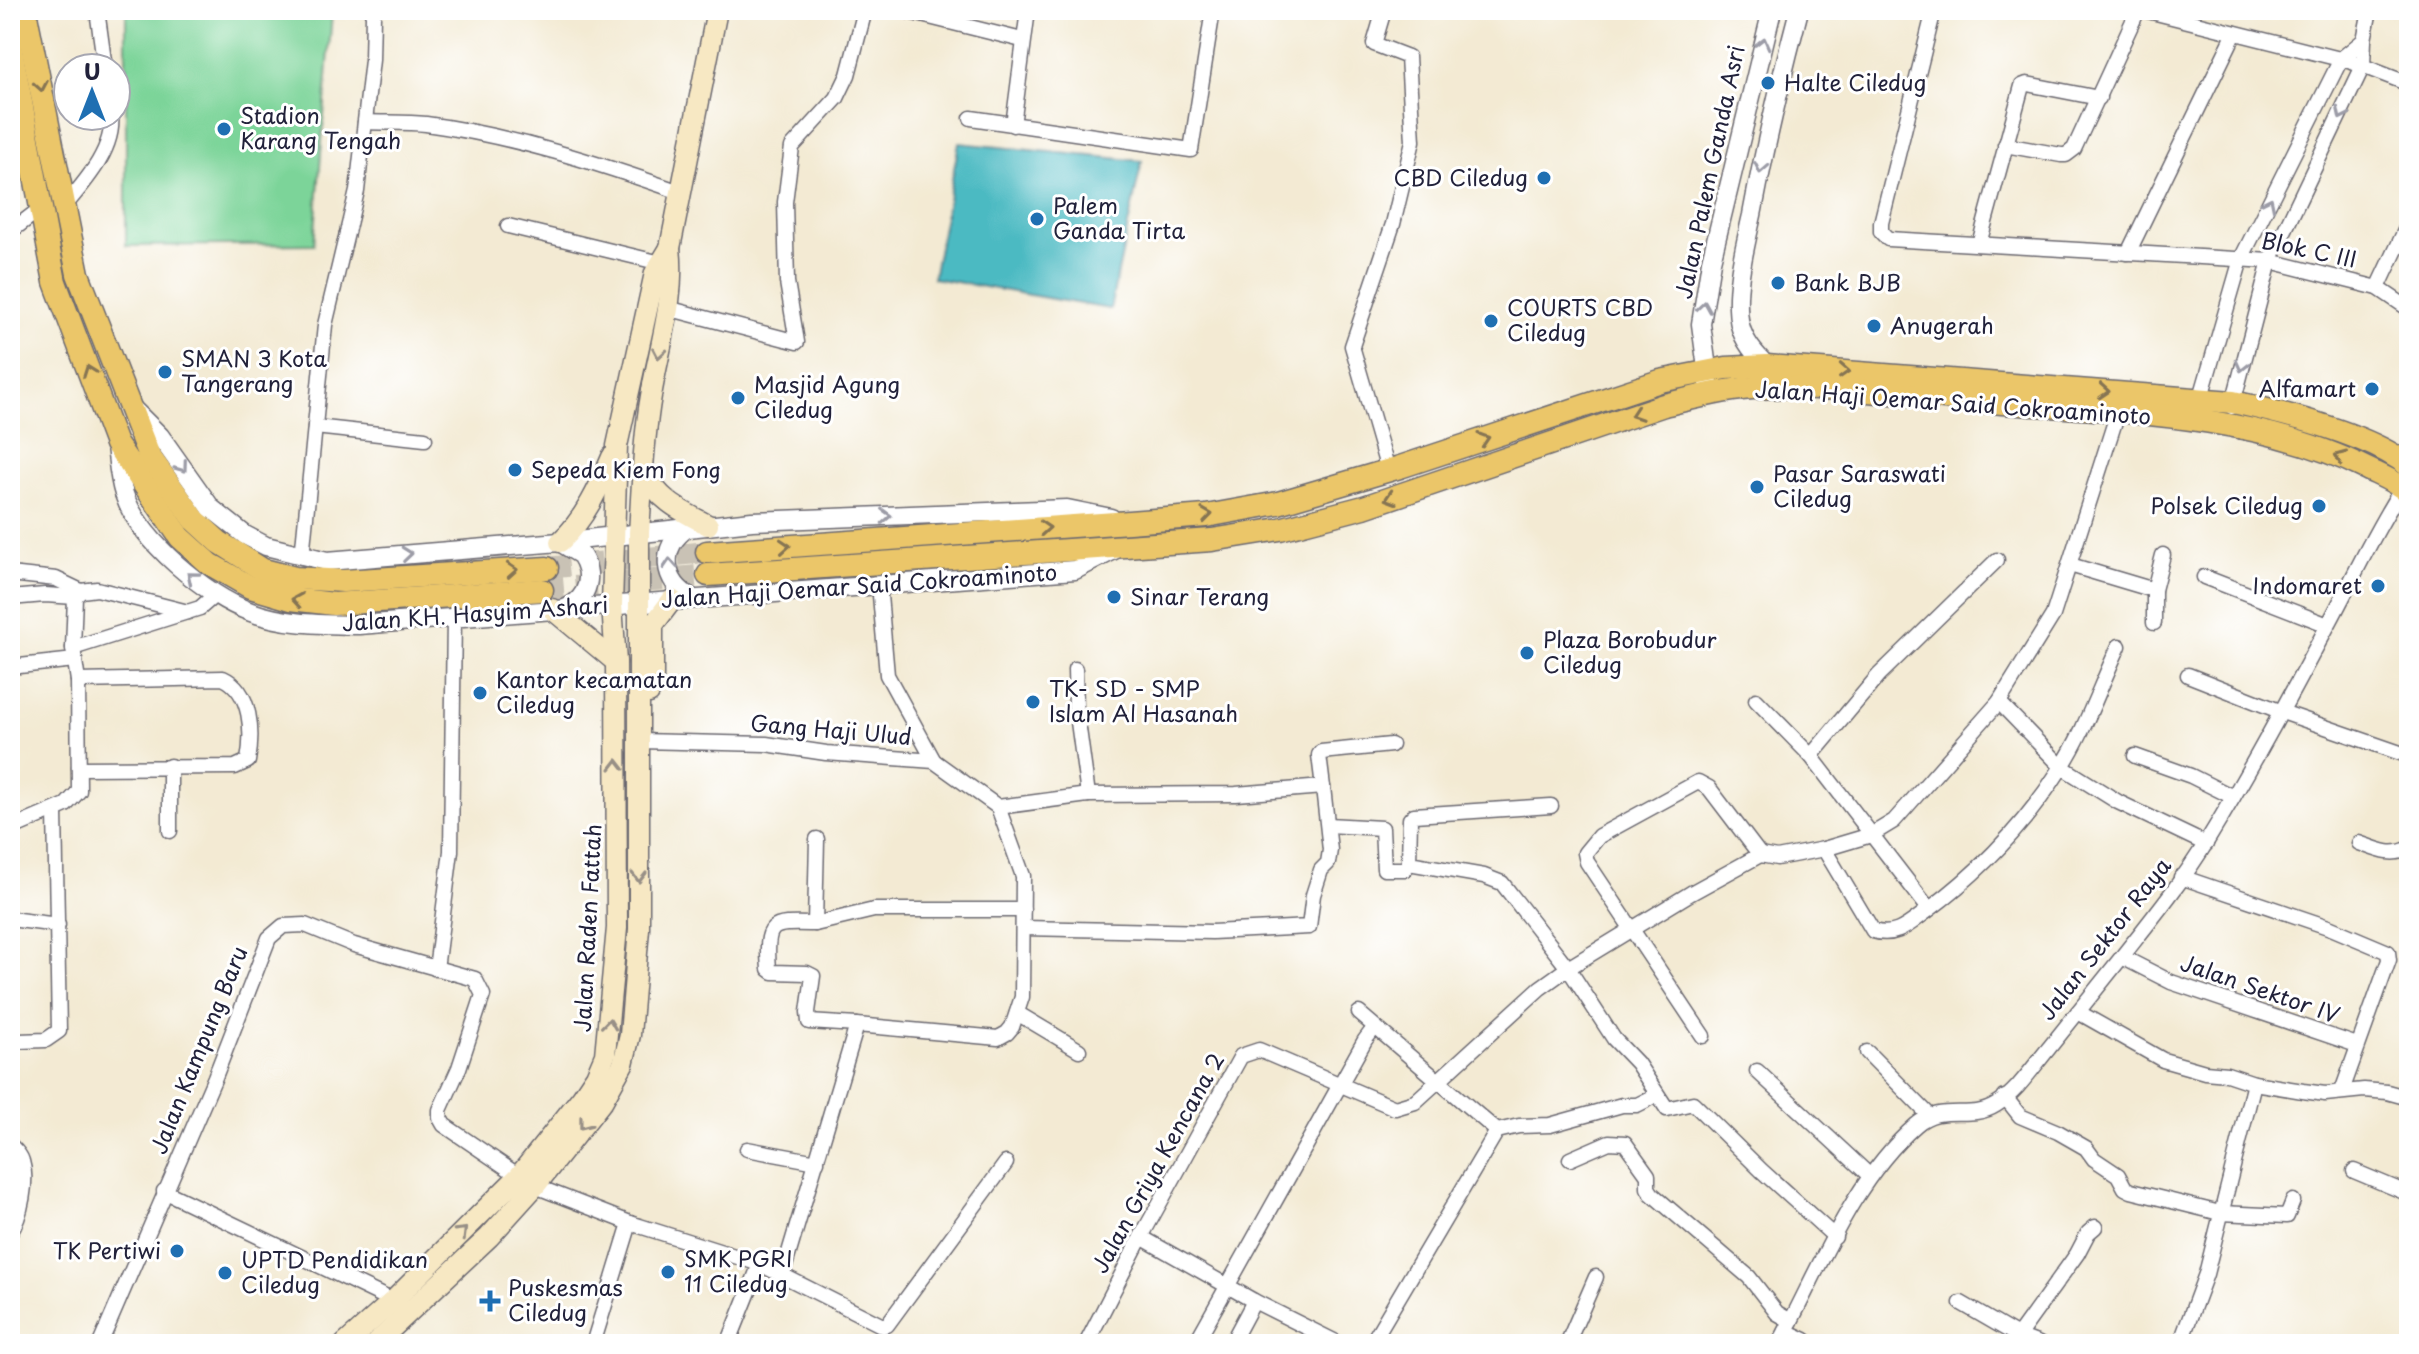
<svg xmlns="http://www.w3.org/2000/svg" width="2419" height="1354" font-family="'Playpen Sans',sans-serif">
  <rect width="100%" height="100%" fill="#fff"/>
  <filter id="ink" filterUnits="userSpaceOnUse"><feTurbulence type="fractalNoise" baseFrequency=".0125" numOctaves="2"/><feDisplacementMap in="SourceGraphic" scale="16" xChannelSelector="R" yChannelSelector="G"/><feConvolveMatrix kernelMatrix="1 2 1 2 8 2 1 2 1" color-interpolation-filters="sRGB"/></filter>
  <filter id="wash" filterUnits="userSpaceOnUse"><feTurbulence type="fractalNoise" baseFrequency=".006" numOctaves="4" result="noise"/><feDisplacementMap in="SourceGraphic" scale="32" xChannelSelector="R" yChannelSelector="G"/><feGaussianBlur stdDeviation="1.8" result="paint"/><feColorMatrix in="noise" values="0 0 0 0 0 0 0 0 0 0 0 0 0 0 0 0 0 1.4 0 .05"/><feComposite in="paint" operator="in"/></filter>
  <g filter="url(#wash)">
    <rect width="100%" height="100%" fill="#f3ead3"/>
    <polygon fill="#7cd499" stroke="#4f7b6a" stroke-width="2" points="332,12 314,244 126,246 126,13"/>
    <polygon fill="#4bbac2" stroke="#366e7e" stroke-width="2" points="959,143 1142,161 1110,309 933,278"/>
  </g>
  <g filter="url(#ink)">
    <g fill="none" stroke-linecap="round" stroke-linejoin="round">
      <g stroke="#c9c2b5" stroke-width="22" stroke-dasharray="22 11" stroke-linecap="butt">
        <polyline points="547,568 707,552"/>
        <polyline points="542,590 708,575"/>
      </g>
      <g stroke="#6b6870" stroke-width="17">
        <g id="minor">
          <polyline points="97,10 105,68"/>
          <polyline points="901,10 1022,40"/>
          <polyline points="1384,10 1374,44 1408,57 1413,141 1393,224 1352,346 1388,470"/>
          <polyline points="1934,10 1881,223 1881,232 1888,239 2270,261 2378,288 2409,309"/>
          <polyline points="2144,10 2352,62 2409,84"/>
          <polyline points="971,118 1191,150 1213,10"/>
          <path d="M365,122C385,123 406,122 426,124C513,136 598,163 680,192"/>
          <polyline points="1013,125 1028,10"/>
          <polyline points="2005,145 2061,155 2066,155 2074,149 2138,10"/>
          <path d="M63,208C83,184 115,150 111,116"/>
          <polyline points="508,226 661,263"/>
          <polyline points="10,232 40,209"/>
          <polyline points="1979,244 2022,86 2027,84 2099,98"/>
          <polyline points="2128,253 2235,33"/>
          <polyline points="2378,288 2409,222"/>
          <polyline points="667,308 797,342 787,282 785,202 792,147 837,98 848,75 865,10"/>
          <polyline points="2199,404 2241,259 2341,59 2364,40"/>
          <polyline points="2232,407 2270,261 2363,66 2364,40 2370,10"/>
          <polyline points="315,427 425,439"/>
          <polyline points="302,557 325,325 357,191 372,60 373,15 371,10"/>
          <polyline points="2070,565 2154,590"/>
          <polyline points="10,574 56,579 81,591"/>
          <polyline points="2204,577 2328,625"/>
          <polyline points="879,584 887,675 934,761"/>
          <polyline points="10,598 45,595 75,597"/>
          <polyline points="2154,623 2154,590 2163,555"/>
          <polyline points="73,648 200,608 215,595"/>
          <polyline points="10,667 75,660"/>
          <polyline points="1075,669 1076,707 1088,795"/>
          <polyline points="2188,675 2282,712 2409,756"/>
          <path d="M78,681L223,678C252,691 253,733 248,761L235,767L79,768"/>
          <polyline points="1756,700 1811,756 1929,909"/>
          <polyline points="1999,702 2062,767 2118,802 2206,844"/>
          <polyline points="639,741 766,744 826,753 934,761 998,807 1023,876 1022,997 1012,1027 1007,1033 998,1038 857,1025 782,1276"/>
          <polyline points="1811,756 1879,675 1997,560"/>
          <polyline points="2135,756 2191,776 2233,797"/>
          <polyline points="170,766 170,831"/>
          <polyline points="1551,806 1414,815 1410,819 1409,863 1484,876 1502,883 1568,968 1614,1039 1637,1063 1667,1109 1693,1103 1762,1171 1835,1237"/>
          <polyline points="998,807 1088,795 1236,794 1323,787 1319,755 1321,752 1391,745"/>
          <polyline points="1328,825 1382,828 1384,869 1405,869 1409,863"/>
          <polyline points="10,829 66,805 79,791 78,681 73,648 75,597 81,591 97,589 188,612"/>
          <polyline points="817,839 815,924 874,910 1023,910"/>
          <path d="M2359,843C2376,849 2392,858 2409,848"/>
          <path d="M1824,849L1873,931C1897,938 1909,924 1927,911C1981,871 2025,825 2061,768C2085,731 2100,686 2119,646"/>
          <polyline points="2181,877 2331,928 2388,952 2389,960 2342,1091"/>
          <polyline points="10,919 58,925"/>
          <path d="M815,924C771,923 765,921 769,969L773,972L807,973L813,976L808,1012L809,1022L857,1025"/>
          <polyline points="1023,928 1212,932 1309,927 1313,895 1321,870 1328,863 1330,850 1323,787"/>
          <polyline points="2122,957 2171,982 2357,1045"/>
          <polyline points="436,969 451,851 454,617"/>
          <polyline points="2078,1012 2163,1060 2205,1072 2227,1074 2254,1083 2303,1091 2325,1094 2364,1090 2387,1092 2409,1098"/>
          <polyline points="1017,1013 1079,1050"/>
          <polyline points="1359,1013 1497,1131 1371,1344"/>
          <polyline points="1703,1036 1587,862 1585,853 1599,836 1698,782 1709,788 1760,855"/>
          <polyline points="10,1049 19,1041 46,1040 59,1031 55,811"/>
          <polyline points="1867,1052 1930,1116"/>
          <polyline points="1757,1071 1870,1176"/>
          <polyline points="2005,1097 2020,1116 2058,1132 2086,1148 2094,1159 2118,1175 2125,1188 2131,1191 2220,1213 2287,1216 2293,1201"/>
          <polyline points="1497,1131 1519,1126 1550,1125 1622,1105 1637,1105 1657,1095"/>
          <path d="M10,1145C15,1150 20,1154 22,1161C28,1180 21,1217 10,1233"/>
          <polyline points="747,1149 817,1162"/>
          <polyline points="1570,1159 1609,1142 1625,1143 1648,1175 1648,1188 1652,1194 1749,1277 1777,1313 1791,1321"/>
          <polyline points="2354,1171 2409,1194"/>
          <polyline points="535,1186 630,1223 593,1344"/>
          <polyline points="164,1191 393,1301"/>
          <polyline points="630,1223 760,1264 728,1344"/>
          <polyline points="1141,1237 1254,1301 1340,1344"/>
          <polyline points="760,1264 883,1326 887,1325 1006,1163"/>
          <polyline points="1961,1303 2018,1336 2039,1344"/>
          <polyline points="1786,1331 1805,1340"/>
          <polyline points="2018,1336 2077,1254 2088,1233 2095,1227"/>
          <polyline points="100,1344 215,1077 269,938 283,926 305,925 354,945 475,979 483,995 459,1068 440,1110 440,1118 444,1125 519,1176"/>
          <polyline points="1086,1344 1141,1237 1241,1056 1259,1050 1395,1108 1415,1102 1540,988 1568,968 1691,893 1760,855 1777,858 1824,849 1871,835 1894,821 1999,702 2053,615 2118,412"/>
          <polyline points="1195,1344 1365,1040 1374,1028"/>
          <polyline points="1231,1344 1254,1301"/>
          <polyline points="1567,1344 1596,1277"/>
          <path d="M1779,1344C1819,1270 1851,1182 1916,1125C1942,1102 1969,1122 1996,1105C2017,1092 2033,1067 2049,1048C2073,1018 2097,988 2121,958C2150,921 2182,882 2207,841C2250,771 2289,698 2328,625C2353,579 2374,531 2403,487"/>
          <polyline points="2180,1344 2206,1274 2254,1083"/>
        </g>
      </g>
      <g stroke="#6b6870" stroke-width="21">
        <g id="tertiary">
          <path d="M1767,366C1755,354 1744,342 1740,325C1733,293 1745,246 1752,215C1765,146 1781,78 1799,10"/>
          <polyline points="1709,383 1701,324 1711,261 1772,10"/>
          <polyline points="132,408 160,436 211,508 245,535 266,546 327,561 560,542 752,521 1067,509 1111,518"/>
          <path d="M116,446C118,462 119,479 124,494C139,540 206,596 251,612C286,625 323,624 359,625L1075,570L1118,548"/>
          <path d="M687,528C659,547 662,582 692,598"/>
          <path d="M560,542L581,555C594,575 589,597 567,608"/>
        </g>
      </g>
      <g stroke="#6b6870" stroke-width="23">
        <g id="secondary">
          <path d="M643,470C658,500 679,510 708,525"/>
          <path d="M560,542C585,519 599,488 612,457"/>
          <polyline points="552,609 616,662"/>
          <polyline points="649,693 653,682 653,625 672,600"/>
          <polyline points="345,1344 393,1301 519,1176 582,1097 596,1076 605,1055 617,928 616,662 612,605 617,446 655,273 670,248"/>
          <path d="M375,1344L489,1237L535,1186L603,1100L623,1064L630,1035L639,929V533C642,488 643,441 651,396C659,348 676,297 670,248L717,10"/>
        </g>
      </g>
      <g stroke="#6b6870" stroke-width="25">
        <g id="primary">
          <polyline points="25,10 78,274 149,456 195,520 219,542 263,570 295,578 343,581 547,568"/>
          <polyline points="10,44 55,282 116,444 180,537 210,564 250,587 291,599 334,604 542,590"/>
          <path d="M707,552L1129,522L1206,516L1278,503L1400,467L1660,381L1726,368L1767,366L2233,402C2283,413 2370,434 2409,466"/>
          <path d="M708,575L1212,540L1280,529L1364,507L1664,405C1693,398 1722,390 1753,388C1826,384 1903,395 1976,401C2102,411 2253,411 2367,469C2381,476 2397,482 2409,493"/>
        </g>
      </g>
      <use href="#minor" stroke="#fff" stroke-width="14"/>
      <use href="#tertiary" stroke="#fff" stroke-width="18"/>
      <use href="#secondary" stroke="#f7e8c3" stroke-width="20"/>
      <use href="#primary" stroke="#ebc669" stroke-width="22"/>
    </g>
    <defs><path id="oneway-chevron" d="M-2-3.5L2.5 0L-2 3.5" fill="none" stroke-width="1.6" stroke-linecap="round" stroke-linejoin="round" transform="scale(2)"/></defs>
    <g stroke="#9c9ca7">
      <use href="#oneway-chevron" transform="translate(1763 43) rotate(-76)"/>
      <use href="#oneway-chevron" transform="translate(2342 114) rotate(116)"/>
      <use href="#oneway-chevron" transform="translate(1761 168) rotate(101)"/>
      <use href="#oneway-chevron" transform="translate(2269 203) rotate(-64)"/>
      <use href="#oneway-chevron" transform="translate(1704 307) rotate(-81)"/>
      <use href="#oneway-chevron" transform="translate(2242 366) rotate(104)"/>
      <use href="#oneway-chevron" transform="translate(182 467) rotate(54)"/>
      <use href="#oneway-chevron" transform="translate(886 516) rotate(-2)"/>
      <use href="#oneway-chevron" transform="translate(407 554) rotate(-6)"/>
      <use href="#oneway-chevron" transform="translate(670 564) rotate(-94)"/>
      <use href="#oneway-chevron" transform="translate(192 577) rotate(-140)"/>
    </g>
    <g stroke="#867452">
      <use href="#oneway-chevron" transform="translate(41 86) rotate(80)"/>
      <use href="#oneway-chevron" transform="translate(89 371) rotate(-110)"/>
      <use href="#oneway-chevron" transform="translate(1844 371) rotate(3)"/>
      <use href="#oneway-chevron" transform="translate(2104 391) rotate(4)"/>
      <use href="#oneway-chevron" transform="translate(1636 414) rotate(161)"/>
      <use href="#oneway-chevron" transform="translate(1484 439) rotate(-18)"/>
      <use href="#oneway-chevron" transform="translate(2340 457) rotate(-157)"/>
      <use href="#oneway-chevron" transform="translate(1390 498) rotate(162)"/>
      <use href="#oneway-chevron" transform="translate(1207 515) rotate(-8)"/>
      <use href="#oneway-chevron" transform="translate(1045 528) rotate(-4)"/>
      <use href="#oneway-chevron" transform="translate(785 546) rotate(-4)"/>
      <use href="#oneway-chevron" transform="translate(512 570) rotate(-4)"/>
      <use href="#oneway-chevron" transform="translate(297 600) rotate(-171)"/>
    </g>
    <g stroke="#978f86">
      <use href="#oneway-chevron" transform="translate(659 353) rotate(100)"/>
      <use href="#oneway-chevron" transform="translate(617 765) rotate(-90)"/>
      <use href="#oneway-chevron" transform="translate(639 877) rotate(90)"/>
      <use href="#oneway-chevron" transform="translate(609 1024) rotate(-83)"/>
      <use href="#oneway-chevron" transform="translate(584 1124) rotate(128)"/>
      <use href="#oneway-chevron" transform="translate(462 1232) rotate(-45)"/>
    </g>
  </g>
  <g fill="#1f6fb2" stroke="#fff" stroke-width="3">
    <circle cx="1768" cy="83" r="8"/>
    <circle cx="224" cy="129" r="8"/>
    <circle cx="1544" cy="178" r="8"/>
    <circle cx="1037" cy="219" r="8"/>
    <circle cx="1778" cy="283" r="8"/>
    <circle cx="1491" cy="321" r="8"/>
    <circle cx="1874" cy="326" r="8"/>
    <circle cx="165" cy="372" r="8"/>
    <circle cx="2372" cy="389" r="8"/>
    <circle cx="738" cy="398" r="8"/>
    <circle cx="515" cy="470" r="8"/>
    <circle cx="1757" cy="487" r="8"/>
    <circle cx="2319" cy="506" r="8"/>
    <circle cx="2378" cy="586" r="8"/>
    <circle cx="1114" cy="597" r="8"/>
    <circle cx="1527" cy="653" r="8"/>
    <circle cx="480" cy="693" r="8"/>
    <circle cx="1033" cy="702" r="8"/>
    <circle cx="177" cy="1251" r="8"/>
    <circle cx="668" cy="1272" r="8"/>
    <circle cx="225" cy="1273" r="8"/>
    <path d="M486 1289h8v8h8v8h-8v8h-8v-8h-8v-8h8z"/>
  </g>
  <g text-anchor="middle" stroke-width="6" stroke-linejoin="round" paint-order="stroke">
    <g font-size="22" fill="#22223b" stroke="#fff" text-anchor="start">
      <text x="1784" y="91">Halte Ciledug</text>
      <text x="240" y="124">Stadion<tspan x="240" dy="25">Karang Tengah</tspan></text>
      <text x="1528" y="186" text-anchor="end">CBD Ciledug</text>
      <text x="1053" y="214">Palem<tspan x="1053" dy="25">Ganda Tirta</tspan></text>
      <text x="1794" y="291">Bank BJB</text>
      <text x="1507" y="316">COURTS CBD<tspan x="1507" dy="25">Ciledug</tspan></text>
      <text x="1890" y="334">Anugerah</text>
      <text x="181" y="367">SMAN 3 Kota<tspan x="181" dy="25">Tangerang</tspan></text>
      <text x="754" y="393">Masjid Agung<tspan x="754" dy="25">Ciledug</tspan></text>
      <text x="2356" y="397" text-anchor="end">Alfamart</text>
      <text x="531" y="478">Sepeda Kiem Fong</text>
      <text x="1773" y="482">Pasar Saraswati<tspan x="1773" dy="25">Ciledug</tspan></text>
      <text x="2303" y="514" text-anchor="end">Polsek Ciledug</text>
      <text x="2362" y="594" text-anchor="end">Indomaret</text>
      <text x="1130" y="605">Sinar Terang</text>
      <text x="1543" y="648">Plaza Borobudur<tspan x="1543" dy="25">Ciledug</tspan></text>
      <text x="496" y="688">Kantor kecamatan<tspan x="496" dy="25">Ciledug</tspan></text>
      <text x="1049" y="697">TK- SD - SMP<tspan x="1049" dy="25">Islam Al Hasanah</tspan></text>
      <text x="161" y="1259" text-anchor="end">TK Pertiwi</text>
      <text x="684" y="1267">SMK PGRI<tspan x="684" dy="25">11 Ciledug</tspan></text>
      <text x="241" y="1268">UPTD Pendidikan<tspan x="241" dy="25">Ciledug</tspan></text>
      <text x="508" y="1296">Puskesmas<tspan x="508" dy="25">Ciledug</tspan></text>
    </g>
    <g font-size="22" fill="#22223b" stroke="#fff">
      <text transform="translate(1710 172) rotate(-78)" y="8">Jalan Palem Ganda Asri</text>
      <text transform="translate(2309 250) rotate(12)" y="8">Blok C III</text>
      <text transform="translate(1953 403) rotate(4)" y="8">Jalan Haji Oemar Said Cokroaminoto</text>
      <text transform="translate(859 586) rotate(-4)" y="8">Jalan Haji Oemar Said Cokroaminoto</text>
      <text transform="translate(475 614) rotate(-4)" y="8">Jalan KH. Hasyim Ashari</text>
      <text transform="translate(831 730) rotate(5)" y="8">Gang Haji Ulud</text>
      <text transform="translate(588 928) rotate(-87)" y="8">Jalan Raden Fattah</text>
      <text transform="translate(2105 939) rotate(-52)" y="8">Jalan Sektor Raya</text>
      <text transform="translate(2260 989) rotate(19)" y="8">Jalan Sektor IV</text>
      <text transform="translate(199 1050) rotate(-68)" y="8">Jalan Kampung Baru</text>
      <text transform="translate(1158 1163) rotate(-61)" y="8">Jalan Griya Kencana 2</text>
    </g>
  </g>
  <rect width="2419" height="1354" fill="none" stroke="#fff" stroke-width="40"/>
  <g transform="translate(92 92)"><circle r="38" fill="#ffffff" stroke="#a7a7b1" stroke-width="2"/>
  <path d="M0-6L14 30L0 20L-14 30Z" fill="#1f6fb2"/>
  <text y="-12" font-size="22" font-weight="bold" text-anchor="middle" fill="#22223b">U</text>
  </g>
</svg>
